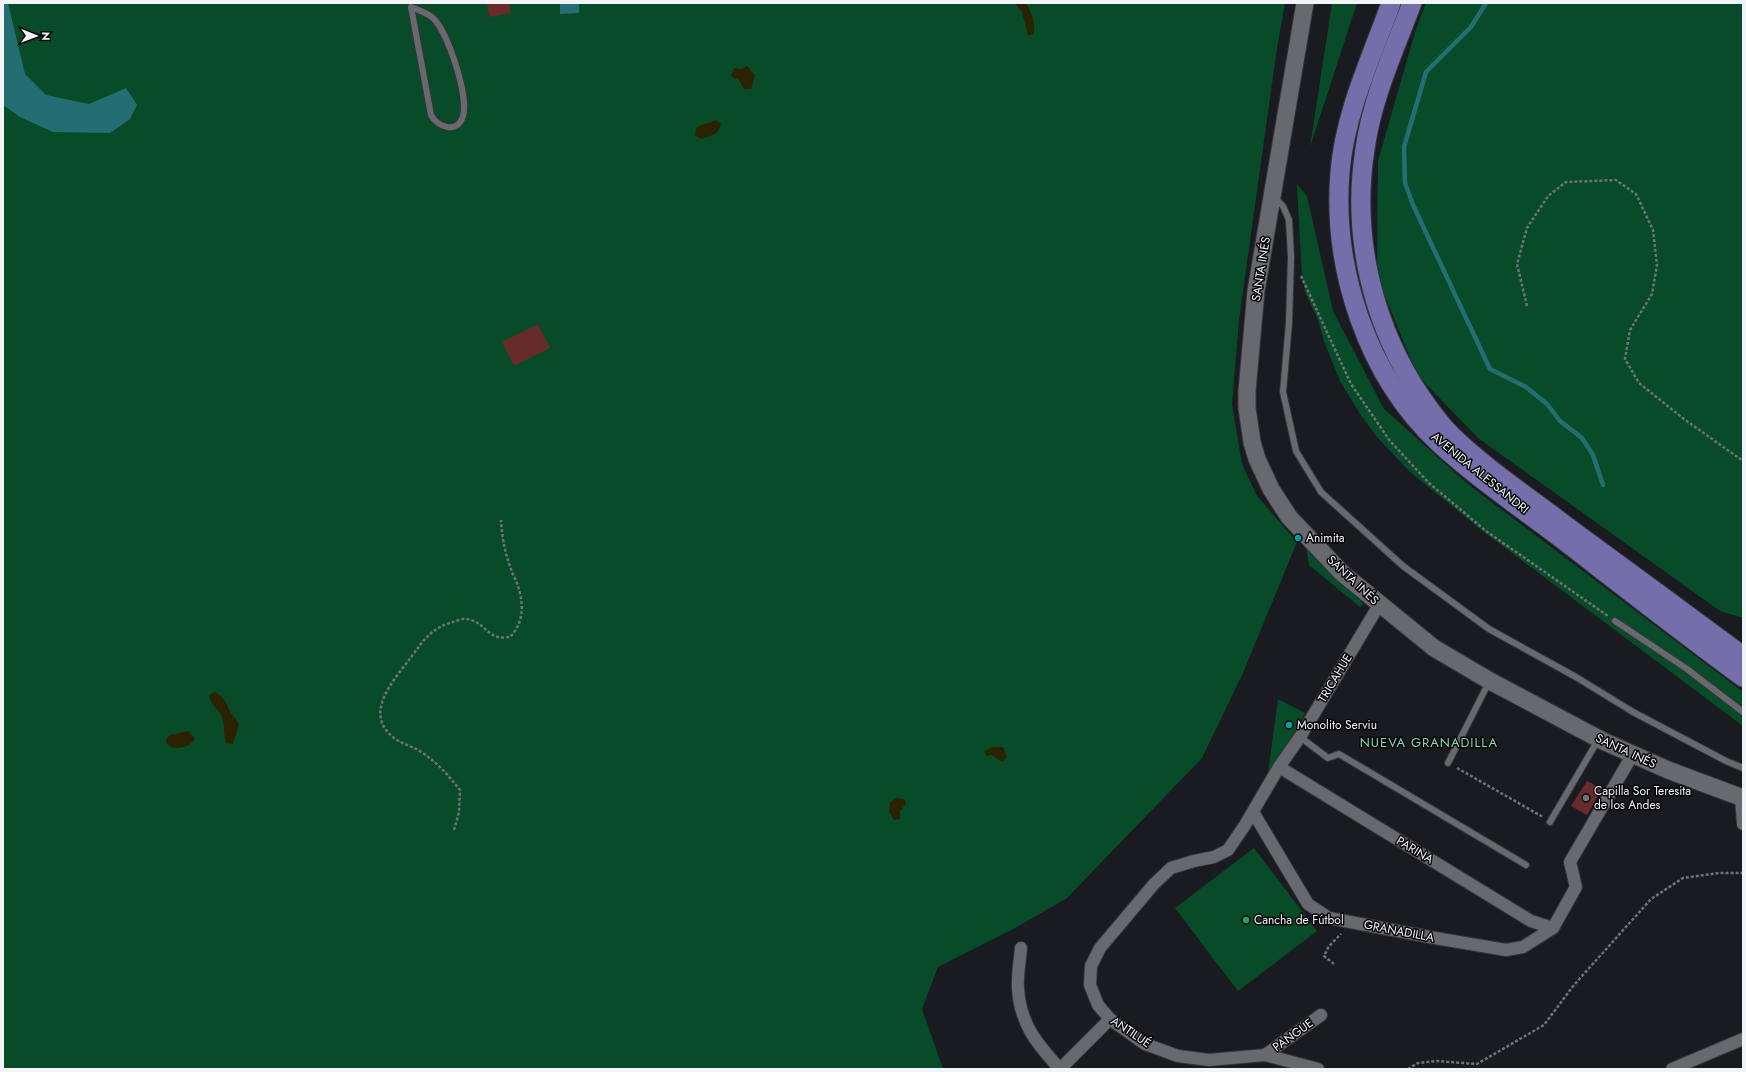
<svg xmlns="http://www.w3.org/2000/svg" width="1746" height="1072" font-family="Jost,sans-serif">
  <rect width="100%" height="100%" fill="#1a1b20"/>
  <g fill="#074b29">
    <polygon points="3,3 1285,3 1277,48 1239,320 1232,404 1242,464 1257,496 1297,542 1243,673 1202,758 1067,898 1015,928 938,967 922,1009 943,1069 3,1069"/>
    <polygon points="1332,3 1357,3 1310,147"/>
    <polygon points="1426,3 1743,3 1743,618 1720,611 1478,438 1417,375 1377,276 1378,161 1415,32"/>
    <polygon points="1297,184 1307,196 1333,311 1384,409 1469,485 1743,692 1743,726 1484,532 1410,472 1377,437 1362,417 1340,381 1324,341 1318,320 1306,294 1302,278"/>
    <polygon points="1306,547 1339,576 1363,604 1360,607 1309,565"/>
    <polygon points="1278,699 1305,713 1271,775 1268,773"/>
    <polygon points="1254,848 1317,931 1238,991 1175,908"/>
  </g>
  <g fill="#2a2201">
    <path d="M1015,3H1026C1031,12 1037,25 1033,35H1028L1022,12Z"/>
    <polygon points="747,66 755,75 751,89 744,89 739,80 731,76 734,68 741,69"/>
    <path d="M716,120L721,124C719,134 711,136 701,139L695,135L696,128C703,123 709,124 716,120Z"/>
    <path d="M215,692C225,697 226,704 231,713C234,717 237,720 239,724L233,744L226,743C223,733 225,724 222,717C219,709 210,705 209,695Z"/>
    <path d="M188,731L195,738C191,749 167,753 166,739L170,735Z"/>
    <polygon points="993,747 1003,747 1007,757 1002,762 992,755 986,756 984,751"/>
    <polygon points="896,798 904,799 906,804 900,811 900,819 894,820 889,811 890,802"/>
  </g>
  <g fill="#246d72">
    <polygon points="3,3 8,3 25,74 46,95 89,104 126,88 137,105 130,119 110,133 53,132 20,117 3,105"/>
    <polygon points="560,3 579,3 579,13 560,14"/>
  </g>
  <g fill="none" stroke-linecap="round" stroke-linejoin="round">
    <polyline stroke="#246d72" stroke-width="4.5" points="1486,3 1471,27 1426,72 1404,147 1405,183 1413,205 1490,369 1526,387 1547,404 1560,421 1582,438 1593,455 1603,485"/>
  </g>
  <g fill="#682b2c">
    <polygon points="487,3 509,3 511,13 489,17"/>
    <polygon points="538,324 550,348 514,366 502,342"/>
    <polygon points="1587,781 1602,789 1587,815 1571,806"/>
  </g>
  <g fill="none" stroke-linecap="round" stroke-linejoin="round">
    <g stroke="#353539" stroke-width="8">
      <g id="lane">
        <path d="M411,7C418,10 428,13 433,18C448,32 469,97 463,116C458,134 438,128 431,115Z"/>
        <polyline points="1275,198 1283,206 1289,220 1291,257 1289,323 1283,392 1296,451 1321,492 1403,566 1489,629 1576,677 1633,712 1726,761 1743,768"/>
        <polyline points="1615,621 1687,669 1743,712"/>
        <polyline points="1300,737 1328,758 1339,754 1526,865"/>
        <polyline points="1448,763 1489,682"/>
        <polyline points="1550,822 1598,740"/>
      </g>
    </g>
    <g stroke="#353539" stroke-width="14">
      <g id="street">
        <polyline points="1279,767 1531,921 1553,928"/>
        <polyline points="1741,797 1743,824"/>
        <polyline points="1253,812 1308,904 1329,918 1435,938 1506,950 1523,947 1553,928 1576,887 1570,862 1633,754"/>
        <path d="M1021,948C1020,961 1017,975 1018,988C1020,1024 1037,1044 1060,1069"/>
        <polyline points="1265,1055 1321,1015"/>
        <polyline points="1060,1069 1110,1019"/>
        <polyline points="1318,1069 1265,1055 1209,1060 1178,1056 1145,1044 1110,1019 1098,1005 1090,985 1091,966 1100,948 1154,884 1171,868 1194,861 1214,857 1228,850 1245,825 1279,767 1300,737 1379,605"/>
        <polyline points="1672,1069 1743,1039"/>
      </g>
    </g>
    <g stroke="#353539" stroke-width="19">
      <polyline id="secondary" points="1305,3 1256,291 1247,391 1247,408 1252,442 1257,459 1271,489 1289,517 1342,573 1434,648 1490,681 1603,741 1668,770 1743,798"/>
    </g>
    <g stroke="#353539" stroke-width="21">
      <g id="primary">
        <path d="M1391,3C1371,59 1345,112 1340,172C1332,268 1367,376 1439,443C1476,477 1518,506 1558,536C1619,583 1680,631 1743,677"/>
        <path d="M1412,3C1394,51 1372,98 1365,149C1352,231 1370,314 1413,385C1424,402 1436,420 1451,435C1485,468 1527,496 1565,525C1624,569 1684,612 1743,656"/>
      </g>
    </g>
    <g stroke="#717277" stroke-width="2.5" stroke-dasharray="3 2" stroke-linecap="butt">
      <polyline points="1301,276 1351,384 1390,441 1429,483 1486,531 1608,616"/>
      <polyline points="1527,306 1517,264 1527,228 1548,196 1566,182 1616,180 1636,194 1653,230 1657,265 1652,294 1630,330 1625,359 1639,383 1684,419 1743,461"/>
      <polyline points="1457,768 1543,817"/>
      <path d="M454,830L459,812L460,790C448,775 437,762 421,752C413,746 402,744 394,738C362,713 394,680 412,656C425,638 433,627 456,621C458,620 462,619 464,619C481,619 487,635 498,637C502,638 507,637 510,637C523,624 524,606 519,590C518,583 513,576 511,569C505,553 502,538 501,520"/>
      <polyline points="1334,964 1324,956 1329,946 1341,934"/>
      <polyline points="1408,1069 1418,1063 1437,1061 1477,1064 1544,1025 1574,985 1651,899 1683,878 1719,873 1743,873"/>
    </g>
    <use href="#lane" stroke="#68686f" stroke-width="6"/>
    <use href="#street" stroke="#68686f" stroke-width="12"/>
    <use href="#secondary" stroke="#68686f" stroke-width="17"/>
    <use href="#primary" stroke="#746faa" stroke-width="19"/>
  </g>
  <g fill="#0f9aa8" stroke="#060608" stroke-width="1.5">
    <circle cx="1298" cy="538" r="4"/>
    <circle cx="1289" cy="725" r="4"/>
  </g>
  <circle fill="#6b7280" stroke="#060608" stroke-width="1.5" cx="1586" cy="798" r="4"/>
  <circle fill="#2e9e5b" stroke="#060608" stroke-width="1.5" cx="1246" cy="920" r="4"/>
  <g text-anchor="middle" stroke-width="3" stroke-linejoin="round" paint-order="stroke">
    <g font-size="12" fill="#f2f3f7" stroke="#060608">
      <text transform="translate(1261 269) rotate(-81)" y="4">SANTA INÉS</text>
      <text transform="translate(1480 473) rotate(39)" y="4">AVENIDA ALESSANDRI</text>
      <text transform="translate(1353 580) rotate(43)" y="4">SANTA INÉS</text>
      <text transform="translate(1335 678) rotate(-59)" y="4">TRICAHUE</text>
      <text transform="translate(1626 751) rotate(25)" y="4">SANTA INÉS</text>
      <text transform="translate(1415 850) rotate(31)" y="4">PARINA</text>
      <text transform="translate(1399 931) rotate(11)" y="4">GRANADILLA</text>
      <text transform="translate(1131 1032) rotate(34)" y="4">ANTILUÉ</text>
      <text transform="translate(1293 1035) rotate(-36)" y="4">PANGUE</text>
    </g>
    <g font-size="12" fill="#f2f3f7" stroke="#060608" text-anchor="start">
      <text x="1306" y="542">Animita</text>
      <text x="1297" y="729">Monolito Serviu</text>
      <text x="1594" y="795">Capilla Sor Teresita<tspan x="1594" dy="14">de los Andes</tspan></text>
      <text x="1254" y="924">Cancha de Fútbol</text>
    </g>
    <g font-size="13" letter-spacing="1" fill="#84d9b2" stroke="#060608">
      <text x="1429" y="747">NUEVA GRANADILLA</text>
    </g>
  </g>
  <rect width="1746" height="1072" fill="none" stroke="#f2f3f7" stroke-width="8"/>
  <g transform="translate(36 36) rotate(91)" stroke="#060608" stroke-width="3" paint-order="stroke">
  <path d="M0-3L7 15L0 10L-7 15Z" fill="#f2f3f7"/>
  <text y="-6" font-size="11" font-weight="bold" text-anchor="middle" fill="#f2f3f7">N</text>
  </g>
</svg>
